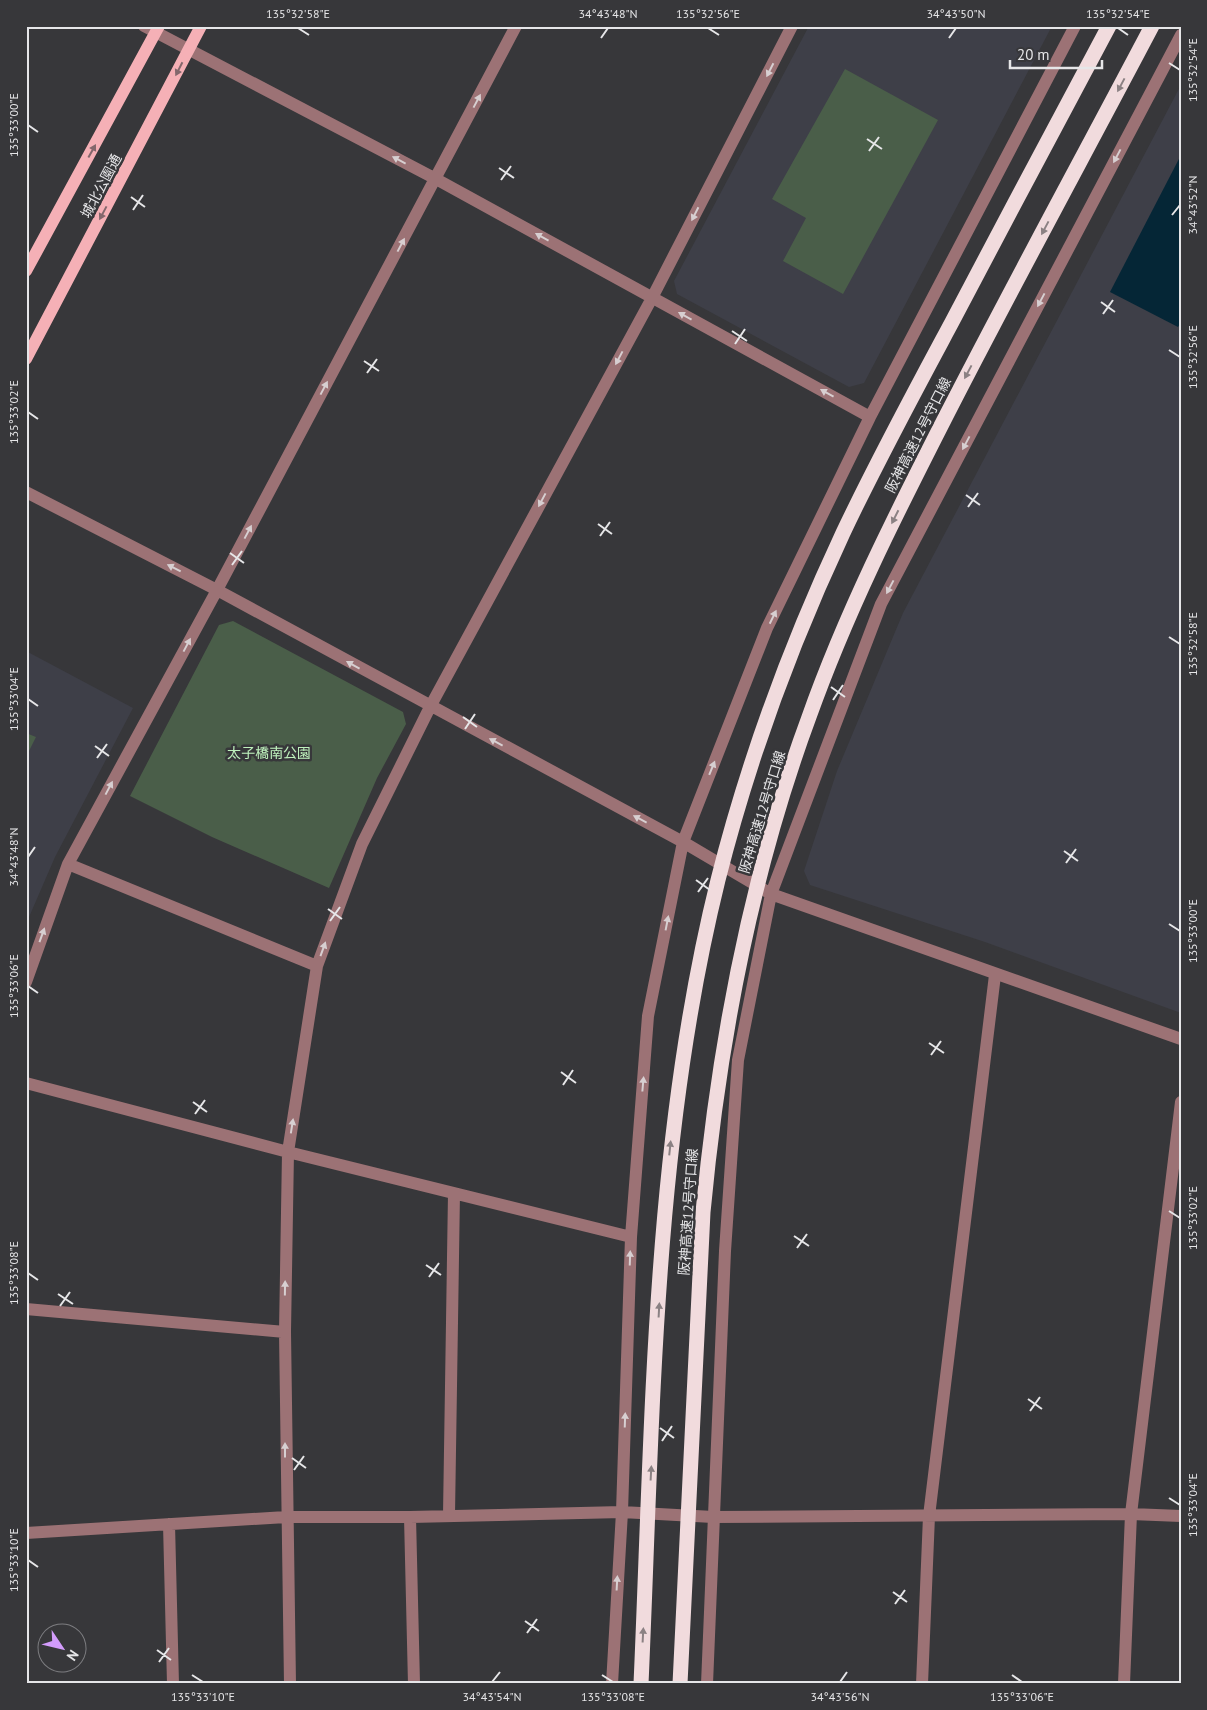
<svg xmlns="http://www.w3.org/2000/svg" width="1207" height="1710" font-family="'PT Sans','Noto Sans JP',sans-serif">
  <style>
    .built { fill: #3e3f48 }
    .green { fill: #4a5e49 }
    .water { fill: #052636 }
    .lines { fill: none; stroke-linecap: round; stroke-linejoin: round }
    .minor { stroke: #9c7275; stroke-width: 12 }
    .major { stroke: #f5b0b6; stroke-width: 12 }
    .highway-bridge { stroke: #f1dbdd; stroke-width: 15 }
    .oneway { fill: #83676c }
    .oneway2 { fill: #d7cfd1 }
    .oneway3 { fill: #8b8183 }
    .ticks { fill: none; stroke: #e6e6e8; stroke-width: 2 }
    .labels { text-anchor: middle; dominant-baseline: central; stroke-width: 5; stroke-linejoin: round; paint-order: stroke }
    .street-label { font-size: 14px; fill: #e6e6e8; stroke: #37373a }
    .park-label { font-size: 14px; fill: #bff2bd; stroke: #37373a }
    .neatline { fill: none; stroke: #e6e6e8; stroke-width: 2 }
    .ticks-label { font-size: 12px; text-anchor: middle; fill: #e6e6e8 }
  </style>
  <rect width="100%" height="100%" fill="#37373a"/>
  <path class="built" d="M809,26H1052L864,383L849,387L677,294L674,281Z
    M1181,85V1013L985,942L810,885L804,871L837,771L903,613Z
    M26,651L133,708L55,857L26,924Z"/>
  <path class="green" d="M845,69L938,120L843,294L783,261L806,218L772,199Z
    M233,621L403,712L406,724L377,778L329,888L212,837L130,796L219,625Z
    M26,733L36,737L26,757Z"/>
  <path class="water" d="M1181,155V322L1178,327L1110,292Z"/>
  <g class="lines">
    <path class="minor" d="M144,26L436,179L870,417
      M26,492L217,590L683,842L771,894L1181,1039
      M68,864L317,966
      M26,982L68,864L217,590L516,26
      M26,1083L288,1152L631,1237
      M26,1309L285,1332
      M449,1515L454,1193
      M410,1517L414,1684
      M169,1524L173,1684
      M26,1533L286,1517H410L622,1512L713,1517L1131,1514L1181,1516
      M290,1684L285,1332L288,1152L317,966L362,844L430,707L652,298L792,26
      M612,1684L622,1512L631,1237L648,1016L683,842L767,628L870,417L1075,26
      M707,1684L725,1251L738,1060L771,894L881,604L1181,35
      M922,1684L929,1516L995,975
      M1124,1684L1131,1514L1181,1102"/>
    <path class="major" d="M26,271L159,26
      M26,359L201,26"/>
    <path class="highway-bridge" d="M641,1684C653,1415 653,1142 718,880C748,761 791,644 843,533C877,461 915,391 952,322C1004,223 1056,125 1109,26
      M680,1684L703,1212C719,1043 750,876 809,717C846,613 895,516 945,418C1012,287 1083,157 1152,26"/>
  </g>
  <defs><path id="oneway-solid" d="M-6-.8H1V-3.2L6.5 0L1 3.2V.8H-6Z" transform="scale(1.25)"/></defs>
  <g class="oneway">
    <use href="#oneway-solid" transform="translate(179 69) rotate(117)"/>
    <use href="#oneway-solid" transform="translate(92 151) rotate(-61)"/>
    <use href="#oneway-solid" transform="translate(103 213) rotate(118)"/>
  </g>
  <g class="oneway2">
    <use href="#oneway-solid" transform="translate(770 70) rotate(117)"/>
    <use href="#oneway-solid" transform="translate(477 101) rotate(-62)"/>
    <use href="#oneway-solid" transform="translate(1117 156) rotate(118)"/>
    <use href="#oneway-solid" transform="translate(399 160) rotate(-152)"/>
    <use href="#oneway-solid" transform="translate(695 214) rotate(117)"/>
    <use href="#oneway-solid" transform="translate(542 237) rotate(-151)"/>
    <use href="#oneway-solid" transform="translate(401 245) rotate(-62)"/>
    <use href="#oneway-solid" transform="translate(1041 300) rotate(118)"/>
    <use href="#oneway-solid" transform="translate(685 316) rotate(-151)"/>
    <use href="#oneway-solid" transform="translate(619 358) rotate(118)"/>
    <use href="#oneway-solid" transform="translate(324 388) rotate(-62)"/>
    <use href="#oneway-solid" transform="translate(827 393) rotate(-151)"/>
    <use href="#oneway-solid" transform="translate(966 443) rotate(118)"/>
    <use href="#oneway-solid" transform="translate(542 500) rotate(118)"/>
    <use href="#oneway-solid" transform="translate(248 532) rotate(-62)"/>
    <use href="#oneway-solid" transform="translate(174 568) rotate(-153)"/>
    <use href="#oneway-solid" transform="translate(890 587) rotate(118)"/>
    <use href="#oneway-solid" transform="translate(773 617) rotate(-64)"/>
    <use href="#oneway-solid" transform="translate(187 645) rotate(-62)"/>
    <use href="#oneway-solid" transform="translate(353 665) rotate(-151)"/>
    <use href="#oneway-solid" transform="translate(496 742) rotate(-152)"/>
    <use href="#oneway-solid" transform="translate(712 768) rotate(-68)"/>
    <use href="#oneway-solid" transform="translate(109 788) rotate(-62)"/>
    <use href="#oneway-solid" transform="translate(640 819) rotate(-152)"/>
    <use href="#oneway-solid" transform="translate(667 923) rotate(-79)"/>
    <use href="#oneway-solid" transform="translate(42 935) rotate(-70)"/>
    <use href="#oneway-solid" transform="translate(323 949) rotate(-70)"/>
    <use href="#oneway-solid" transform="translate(643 1084) rotate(-85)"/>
    <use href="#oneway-solid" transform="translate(292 1126) rotate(-81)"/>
    <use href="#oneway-solid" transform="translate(630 1258) rotate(-88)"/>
    <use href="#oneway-solid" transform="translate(285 1288) rotate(-89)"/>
    <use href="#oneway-solid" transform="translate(625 1420) rotate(-88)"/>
    <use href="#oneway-solid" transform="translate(285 1450) rotate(-90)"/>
    <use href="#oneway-solid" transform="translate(617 1583) rotate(-87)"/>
  </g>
  <g class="oneway3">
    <use href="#oneway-solid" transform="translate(1121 85) rotate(118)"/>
    <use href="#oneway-solid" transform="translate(1045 228) rotate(118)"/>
    <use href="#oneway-solid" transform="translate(968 372) rotate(118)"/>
    <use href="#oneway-solid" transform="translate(895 517) rotate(117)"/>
    <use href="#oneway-solid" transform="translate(670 1148) rotate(-84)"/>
    <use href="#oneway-solid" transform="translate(659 1310) rotate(-87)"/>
    <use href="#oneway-solid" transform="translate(651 1473) rotate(-87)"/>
    <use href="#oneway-solid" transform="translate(643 1635) rotate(-87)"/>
  </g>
  <path class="ticks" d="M298,28L309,35M708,28L719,35M1118,28L1128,35M601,38L608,28M949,38L956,28M1169,63L1180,70M28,125L38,132M867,139L882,149M869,151L879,137M499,168L514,178M501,180L511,166M131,197L145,207M133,210L143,195M1172,215L1180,205M1101,302L1115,312M1103,314L1113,300M732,331L747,341M735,344L745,329M1169,350L1180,357M364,361L379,371M367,373L377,359M28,412L38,419M966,495L980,505M968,507L978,493M598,524L612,534M600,536L610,522M230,553L244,563M232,565L242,551M1169,637L1180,644M831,687L845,697M28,699L38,706M833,700L843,685M463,717L477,727M465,729L475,714M95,746L109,756M97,758L107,744M1064,851L1078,861M28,857L35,847M1066,863L1076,849M696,880L710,890M698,892L708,878M328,909L342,919M330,921L340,907M1169,924L1180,931M28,986L38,993M929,1043L944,1053M931,1055L941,1041M561,1072L576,1083M563,1085L573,1070M193,1102L207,1112M195,1114L205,1100M1169,1211L1180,1218M794,1236L809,1246M797,1248L807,1234M426,1265L441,1275M28,1273L38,1280M429,1277L439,1263M58,1294L73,1304M60,1306L70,1292M1028,1399L1042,1409M1030,1411L1040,1397M660,1428L674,1438M662,1441L672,1426M292,1458L306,1468M294,1470L304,1456M1169,1498L1180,1505M28,1560L38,1567M893,1592L907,1602M895,1604L905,1590M525,1621L539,1631M527,1633L537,1619M157,1650L171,1660M159,1662L169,1648M192,1675L203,1682M602,1675L613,1682M1012,1675L1022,1682M492,1682L500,1672M840,1682L847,1672"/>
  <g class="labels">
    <g class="street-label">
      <text transform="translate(101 186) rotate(-62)">城北公園通</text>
      <text transform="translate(918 435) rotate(-63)">阪神高速12号守口線</text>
      <text transform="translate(762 812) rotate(-73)">阪神高速12号守口線</text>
      <text transform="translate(688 1212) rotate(-86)">阪神高速12号守口線</text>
    </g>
    <g class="park-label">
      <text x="269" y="753">太子橋南公園</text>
    </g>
  </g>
  <rect width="1207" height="1710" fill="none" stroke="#37373a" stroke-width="55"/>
  <g transform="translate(62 1648) rotate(125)"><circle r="24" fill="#37373a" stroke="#7d7d80"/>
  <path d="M0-4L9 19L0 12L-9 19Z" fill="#d39cfc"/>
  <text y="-8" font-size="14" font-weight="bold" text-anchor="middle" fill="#e6e6e8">N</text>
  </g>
  <path d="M1010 60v8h92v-8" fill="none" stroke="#e6e6e8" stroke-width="2.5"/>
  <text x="1017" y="60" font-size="15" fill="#e6e6e8" stroke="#37373a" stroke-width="4" paint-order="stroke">20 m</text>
  <rect x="28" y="28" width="1152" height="1654" class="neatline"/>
  <g class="ticks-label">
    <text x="298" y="18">135°32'58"E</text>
    <text x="608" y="18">34°43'48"N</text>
    <text x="708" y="18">135°32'56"E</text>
    <text x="956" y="18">34°43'50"N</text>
    <text x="1118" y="18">135°32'54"E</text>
    <text transform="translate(1193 70) rotate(-90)" y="4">135°32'54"E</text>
    <text transform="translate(14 125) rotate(-90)" y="4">135°33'00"E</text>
    <text transform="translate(1193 205) rotate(-90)" y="4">34°43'52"N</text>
    <text transform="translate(1193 357) rotate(-90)" y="4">135°32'56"E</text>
    <text transform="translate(14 412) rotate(-90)" y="4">135°33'02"E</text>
    <text transform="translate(1193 644) rotate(-90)" y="4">135°32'58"E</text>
    <text transform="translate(14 699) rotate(-90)" y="4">135°33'04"E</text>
    <text transform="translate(14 857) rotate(-90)" y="4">34°43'48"N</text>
    <text transform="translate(1193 931) rotate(-90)" y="4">135°33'00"E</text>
    <text transform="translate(14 986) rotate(-90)" y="4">135°33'06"E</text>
    <text transform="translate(1193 1218) rotate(-90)" y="4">135°33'02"E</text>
    <text transform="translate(14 1273) rotate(-90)" y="4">135°33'08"E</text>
    <text transform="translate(1193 1505) rotate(-90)" y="4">135°33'04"E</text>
    <text transform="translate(14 1560) rotate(-90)" y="4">135°33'10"E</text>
    <text x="203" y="1701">135°33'10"E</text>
    <text x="492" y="1701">34°43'54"N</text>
    <text x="613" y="1701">135°33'08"E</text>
    <text x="840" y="1701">34°43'56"N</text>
    <text x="1022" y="1701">135°33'06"E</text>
  </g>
</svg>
